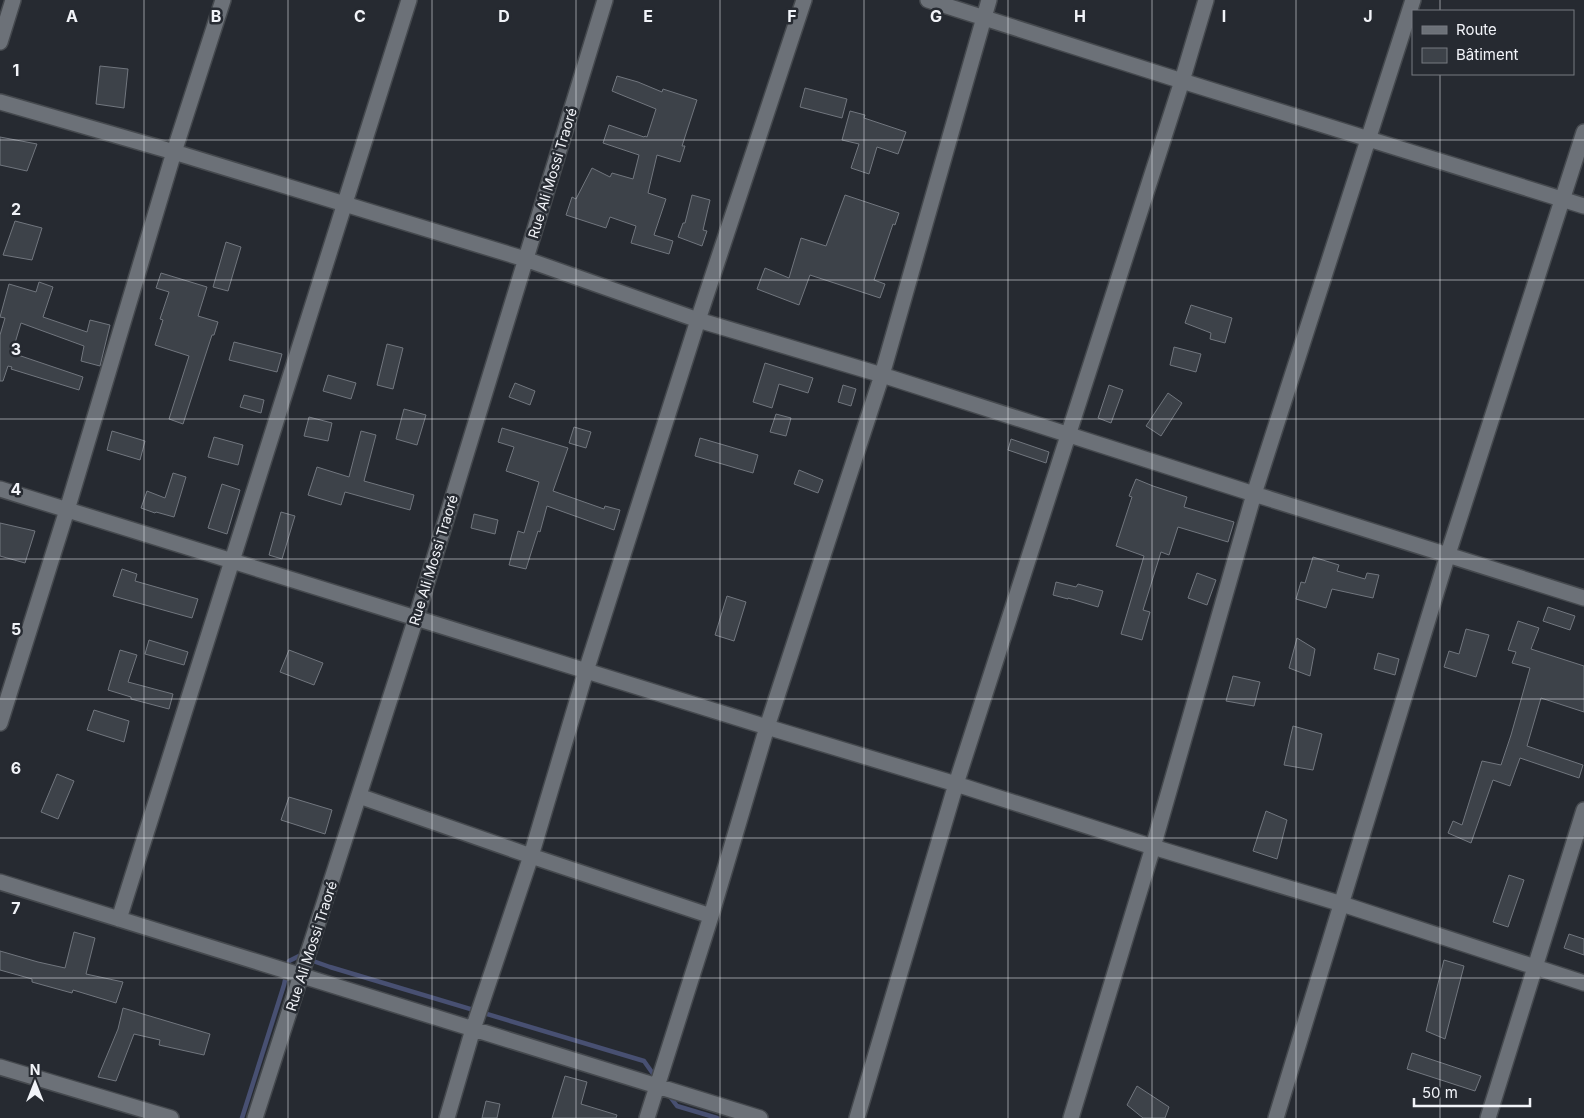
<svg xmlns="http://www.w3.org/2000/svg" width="1584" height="1118" font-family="Inter,sans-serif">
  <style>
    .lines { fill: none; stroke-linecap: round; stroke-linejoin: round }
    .stream { stroke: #485072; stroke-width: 4.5 }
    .building { fill: #3d4249; stroke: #71767e }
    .minor-casing { stroke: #45494e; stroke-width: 18 }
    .minor { stroke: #6c7178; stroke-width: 15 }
    .grid { fill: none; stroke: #f1f3f8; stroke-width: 1; stroke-opacity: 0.55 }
    .labels { text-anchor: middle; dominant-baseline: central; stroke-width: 5; stroke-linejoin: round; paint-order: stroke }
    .street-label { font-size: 14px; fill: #f1f3f8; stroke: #262a31 }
    .grid-label { font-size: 16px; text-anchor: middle; font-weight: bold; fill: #f1f3f8; stroke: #262a31; stroke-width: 5; stroke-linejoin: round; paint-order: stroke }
  </style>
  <rect width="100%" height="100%" fill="#262a31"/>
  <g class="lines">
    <path class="stream" d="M668,1094L677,1106L717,1118
      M242,1118L284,985L289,961L299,956L330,967L644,1061L656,1078"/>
  </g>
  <path class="building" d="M100,66L128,69L124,108L96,104Z
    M617,76L638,82L662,92L663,89L697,100L682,146H685L680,162L657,155L648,193L666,199L654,235L673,241L669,254L631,243L636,226L610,217L606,228L566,215L572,197L576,199L592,168L610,177L612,173L633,179L639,155L603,143L609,125L644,137L645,136L647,137L656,109L612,91Z
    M805,88L847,99L842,118L800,107Z
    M850,111L865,115L864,118L906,132L898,154L877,147L869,174L851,168L859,144L842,140Z
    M0,137L37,144L27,171L0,165Z
    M692,195L710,200L703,230L707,231L702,246L678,237L683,223H685Z
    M845,195L899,213L895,225L893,224L874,280L885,284L880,298L810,275L799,305L757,289L765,268L789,278L801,238L826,246Z
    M15,221L42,228L32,260L3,255Z
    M226,242L241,247L228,291L213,287Z
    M161,273L207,287L198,316L218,322L214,335H212L183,424L169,419L189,356L155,345L163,320L160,319L169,292L156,288Z
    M39,282L53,287L43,317L87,332L90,320L110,325L100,366L81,361L84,346L21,323L12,353L83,377L79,390L11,369L12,367L8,366L3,381H0V335L5,318L0,317L9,284L36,292Z
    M1191,305L1232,318L1225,343L1210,339L1211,333L1185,323Z
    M234,342L282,354L277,372L229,360Z
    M387,344L403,348L393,389L377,385Z
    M1174,347L1201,354L1196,372L1170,365Z
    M765,363L813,378L808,393L779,384L772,408L753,402Z
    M328,375L356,383L351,399L323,391Z
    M515,383L535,391L530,405L509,397Z
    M843,385L856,389L851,406L838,402Z
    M1109,385L1123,390L1111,423L1098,418Z
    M1168,393L1182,403L1161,436L1146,426Z
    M244,395L264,400L261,413L240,407Z
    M404,409L426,415L417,445L396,439Z
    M776,414L791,418L786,436L770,432Z
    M309,417L332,423L328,441L304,436Z
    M574,427L591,432L586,448L569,443Z
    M502,428L568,448L553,491L604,509L605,506L620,510L614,530L547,506L540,532L538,531L526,569L509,565L518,531L524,533L539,482L506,471L514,447L498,442Z
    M112,431L145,441L140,460L107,450Z
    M361,431L376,435L364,481L414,495L410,510L345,492L341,505L308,495L317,467L349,477Z
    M214,437L243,445L238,465L208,457Z
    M700,438L758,455L753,473L695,456Z
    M1011,439L1049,452L1046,463L1008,450Z
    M799,470L823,480L818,493L794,484Z
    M173,473L186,477L174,517L156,512L155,513L141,508L147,491L165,498Z
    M1136,479L1153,486L1187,497L1184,507L1234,522L1228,542L1178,527L1169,555L1161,552L1143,610L1150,612L1142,640L1121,634L1144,556L1116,546L1132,497L1129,496Z
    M222,484L240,490L227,534L208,528Z
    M281,512L295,516L282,559L269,555Z
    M474,514L498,520L495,534L471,528Z
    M0,523L35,531L25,563L0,556Z
    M1313,557L1339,565L1337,571L1365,579L1367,573L1379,575L1373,598L1332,589L1326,608L1296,599L1301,582L1305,583Z
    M122,569L137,574L135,581L198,599L192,618L113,596Z
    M1197,573L1216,580L1207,605L1188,598Z
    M1056,582L1076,587L1078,584L1103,591L1098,607L1068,598V599L1053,595Z
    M727,596L746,602L734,641L715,635Z
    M1548,607L1575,616L1570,630L1543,621Z
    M1518,621L1539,628L1531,649L1584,666V712L1541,698L1527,746L1583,765L1579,778L1520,758L1510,786L1493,780L1471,843L1448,833L1453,821L1462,825L1482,761L1501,765L1511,735L1530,668L1512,663L1516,652L1508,650Z
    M1466,629L1489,635L1476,677L1444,667L1449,651L1459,654Z
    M1297,638L1315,649L1310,676L1289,668Z
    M149,640L188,652L184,665L145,654Z
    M120,650L137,655L128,682L173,694L169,709L131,699V697L108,690Z
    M289,650L323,663L314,685L280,672Z
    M1378,653L1399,659L1395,675L1374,669Z
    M1233,676L1260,682L1254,706L1226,701Z
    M94,710L129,721L124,742L87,730Z
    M1293,726L1322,734L1313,770L1284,765Z
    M57,774L74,781L58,819L41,812Z
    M289,797L332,810L325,834L281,820Z
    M1266,811L1287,820L1277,859L1253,851Z
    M1509,875L1524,880L1508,927L1493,922Z
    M74,932L95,938L86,974L123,982L116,1003L73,990L72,993L32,982V979L0,970V951L38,962L65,968Z
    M1569,934L1584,939V955L1564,948Z
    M1444,960L1464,966L1445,1039L1426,1031Z
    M123,1008L210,1034L204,1055L159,1045L160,1040L134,1034L116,1081L98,1077L118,1029Z
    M1412,1053L1481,1076L1475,1091L1407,1069Z
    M565,1076L587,1082L581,1104L617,1115L616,1118H552Z
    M1137,1086L1169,1107L1165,1118H1143L1127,1105Z
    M486,1101L500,1104L497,1118H482Z"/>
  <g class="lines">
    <g class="minor-casing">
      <path id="minor" d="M928,0L1182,81L1584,206
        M0,42L13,0
        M0,102L174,152L525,259L698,320L882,375L1254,494L1584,598
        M0,489L767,727L956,784L1153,847L1342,904L1584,983
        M0,723L67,510L174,152L223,0
        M359,796L531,856L711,916
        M0,882L760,1118
        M119,919L409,0
        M0,1067L171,1118
        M255,1118L416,618L605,0
        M447,1118L473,1029L531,856L586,671L698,320L804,0
        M647,1118L711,916L767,727L882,375L989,0
        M857,1118L956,784L1182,81L1206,0
        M1071,1118L1153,847L1254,494L1413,0
        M1276,1118L1448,554L1584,132
        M1488,1118L1584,810"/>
    </g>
    <use href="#minor" class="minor"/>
  </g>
  <path class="grid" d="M144,0V1118M288,0V1118M432,0V1118M576,0V1118M720,0V1118M864,0V1118M1008,0V1118M1152,0V1118M1296,0V1118M1440,0V11M1440,74V1118M0,140H1584M0,280H1584M0,419H1584M0,559H1584M0,699H1584M0,838H1584M0,978H1584"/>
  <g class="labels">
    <g class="street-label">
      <text transform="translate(552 173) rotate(-73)">Rue Ali Mossi Traoré</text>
      <text transform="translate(433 560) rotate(-73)">Rue Ali Mossi Traoré</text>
      <text transform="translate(311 946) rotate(-72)">Rue Ali Mossi Traoré</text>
    </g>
  </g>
  <g class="grid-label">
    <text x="72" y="22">A</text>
    <text x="216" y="22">B</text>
    <text x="360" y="22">C</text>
    <text x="504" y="22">D</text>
    <text x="648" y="22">E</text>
    <text x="792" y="22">F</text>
    <text x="936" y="22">G</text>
    <text x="1080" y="22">H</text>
    <text x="1224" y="22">I</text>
    <text x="1368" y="22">J</text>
    <text x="16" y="76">1</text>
    <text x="16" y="215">2</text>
    <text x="16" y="355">3</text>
    <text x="16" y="495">4</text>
    <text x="16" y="635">5</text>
    <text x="16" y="774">6</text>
    <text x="16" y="914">7</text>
  </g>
  <rect x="1412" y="10" width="162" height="65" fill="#262a31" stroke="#777a81"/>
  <rect x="1422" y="26" width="25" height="8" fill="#6c7178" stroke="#777a81"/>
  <text x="1456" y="35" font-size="15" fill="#f1f3f8">Route</text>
  <rect x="1422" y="48" width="25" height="15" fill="#3d4249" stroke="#777a81"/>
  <text x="1456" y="60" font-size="15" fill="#f1f3f8">Bâtiment</text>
  <g transform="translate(35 1083)" stroke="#262a31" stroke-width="4" paint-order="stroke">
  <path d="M0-4L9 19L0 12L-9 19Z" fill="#f1f3f8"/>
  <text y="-8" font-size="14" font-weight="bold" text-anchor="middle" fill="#f1f3f8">N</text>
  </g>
  <path d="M1414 1098v8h116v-8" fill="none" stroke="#f1f3f8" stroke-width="2.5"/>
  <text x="1422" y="1098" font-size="15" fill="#f1f3f8" stroke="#262a31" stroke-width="4" paint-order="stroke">50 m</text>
</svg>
